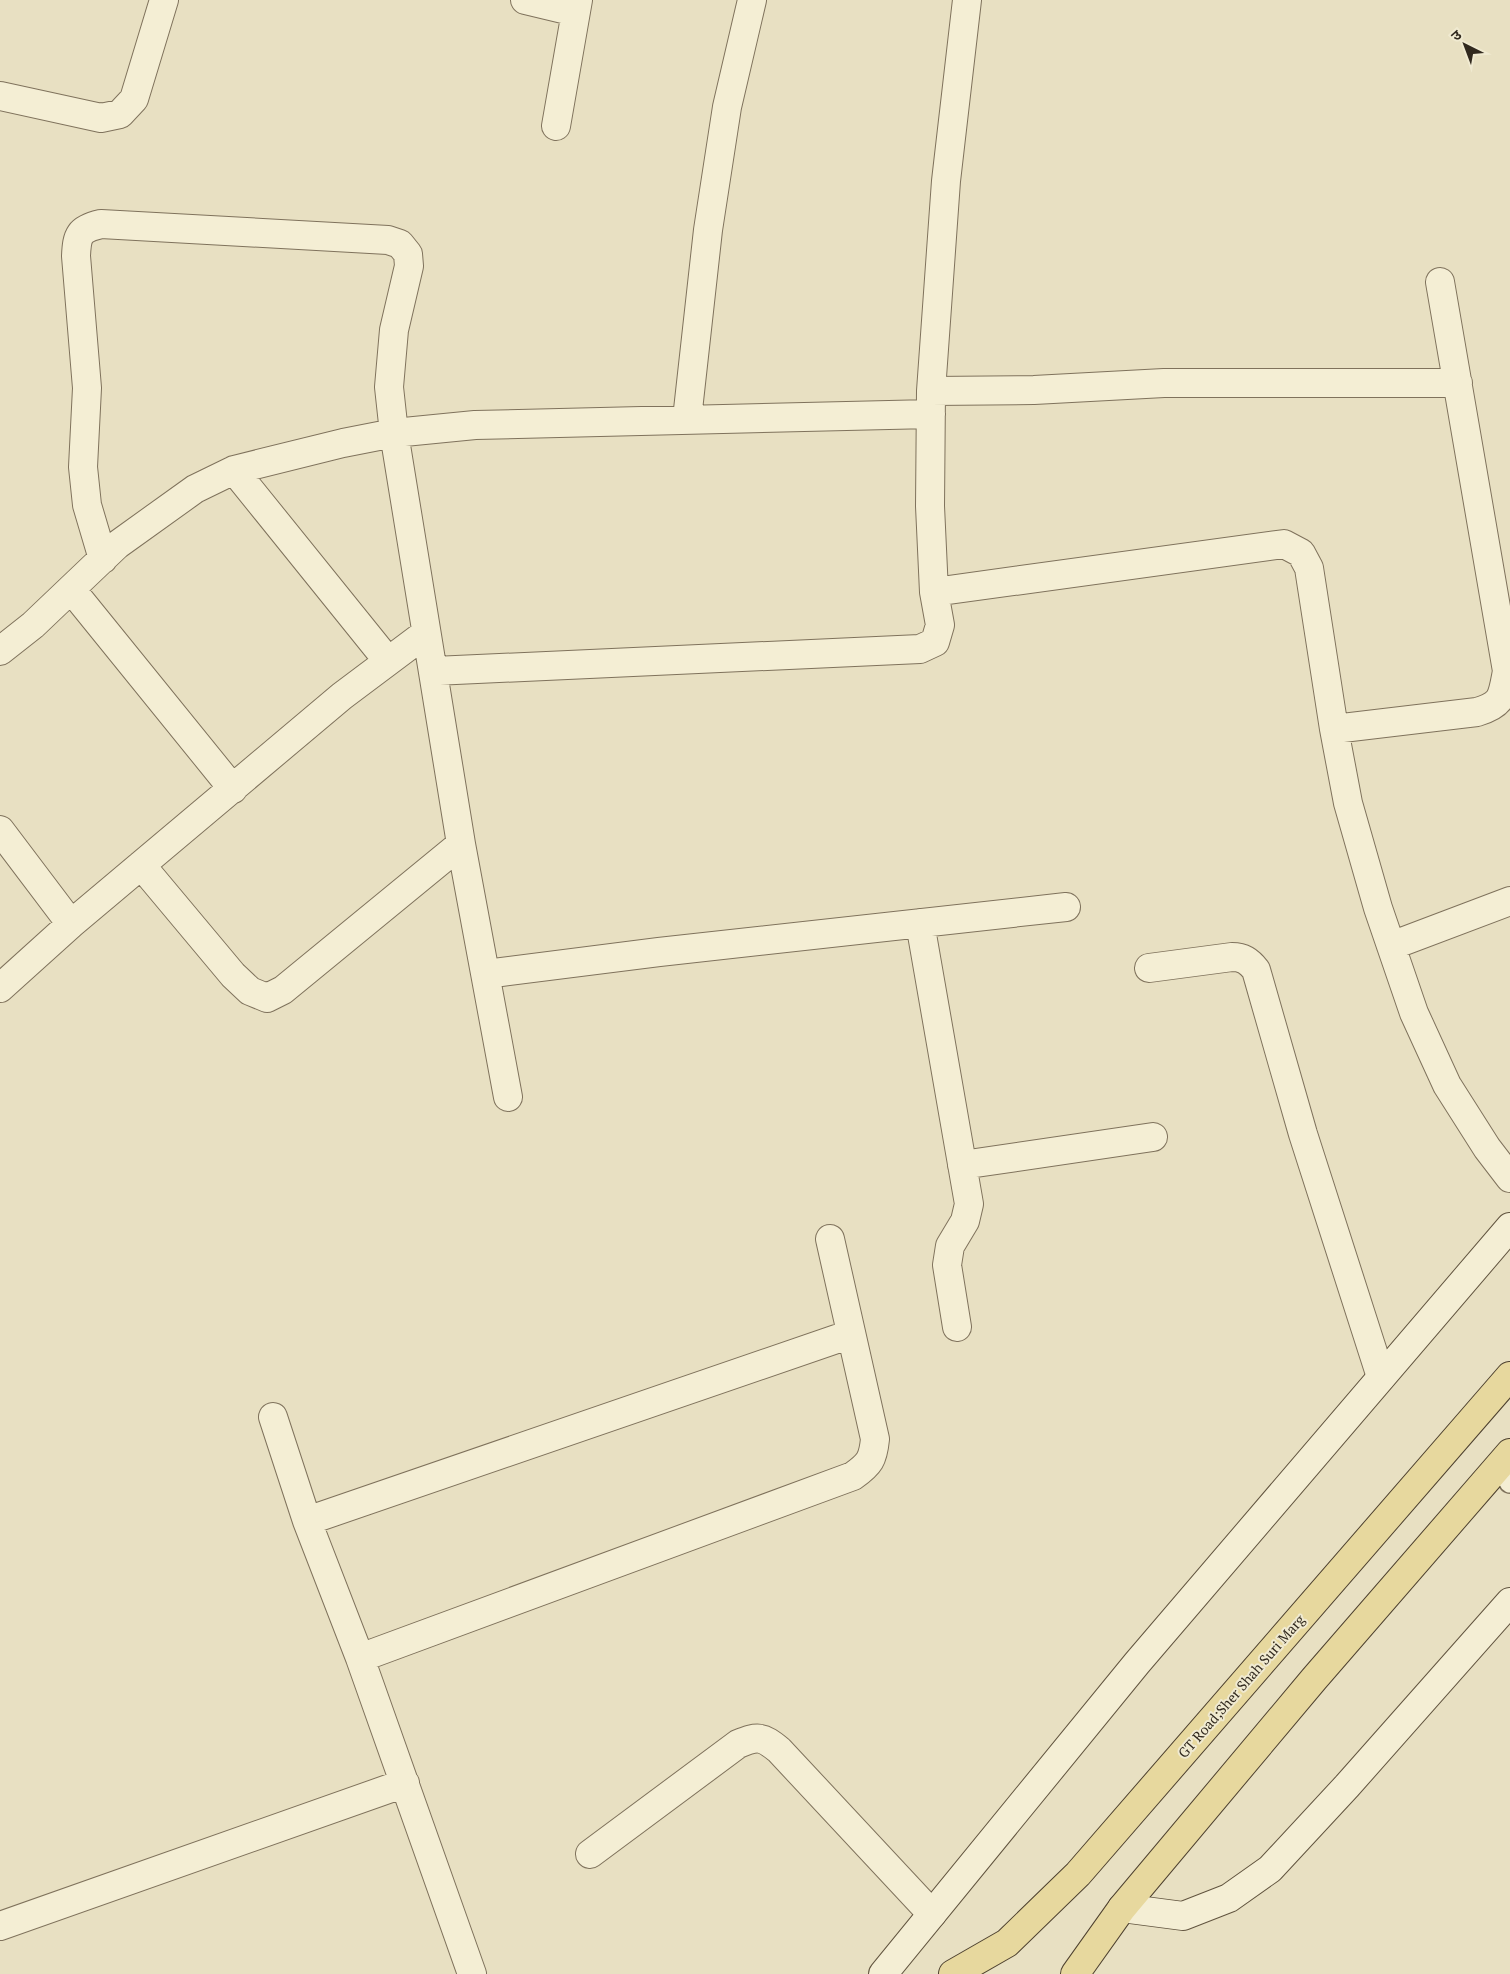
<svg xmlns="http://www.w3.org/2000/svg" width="1510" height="1974" font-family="'PT Serif','Noto Sans Devanagari',serif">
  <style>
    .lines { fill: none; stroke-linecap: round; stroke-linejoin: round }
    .service-casing { stroke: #7f725c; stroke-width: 24 }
    .minor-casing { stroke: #7f725c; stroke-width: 30 }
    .secondary-casing { stroke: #61543f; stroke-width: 30 }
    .primary-casing { stroke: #4e412f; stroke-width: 30 }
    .service { stroke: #f4eed4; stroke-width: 21 }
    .minor { stroke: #f4eed4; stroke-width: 28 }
    .secondary { stroke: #f4eed4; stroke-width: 28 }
    .primary { stroke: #e7d89e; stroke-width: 28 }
    .labels { text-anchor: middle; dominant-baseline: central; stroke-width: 4; stroke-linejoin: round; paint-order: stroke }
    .street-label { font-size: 14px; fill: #31291e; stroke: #f0ead1 }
  </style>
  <rect width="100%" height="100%" fill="#e8e0c2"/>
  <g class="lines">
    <g class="service-casing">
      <path id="service" d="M1502,1462L1510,1482"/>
    </g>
    <g class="minor-casing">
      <path id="minor" d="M525,0L575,12
        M0,96L101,118L120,114L134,99L164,0
        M556,126L578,0
        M931,391L1034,390L1164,383H1458
        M687,419L708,230L727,107L752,0
        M234,470L388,661
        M103,559L87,505L83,467L87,388L76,256C77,235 79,229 101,224L388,240L400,244L408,254L409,266L394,330L389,387L394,433L461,844L508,1097
        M71,589L233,789
        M934,592L1284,544L1301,553L1309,568L1334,729L1348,803L1378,908L1414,1013L1447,1085L1487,1148L1510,1178
        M0,651L33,625L117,545L195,489L234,470L343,443L394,433L475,425L931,414
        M434,671L920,649L935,642L940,625L934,592L930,506L931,391L946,181L967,0
        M1334,729L1477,712C1503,704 1502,697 1507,671L1440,282
        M0,830L71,924L342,696L426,633
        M141,865L233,975L250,991L267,998L283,990L461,844
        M920,923L969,1204L965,1221L950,1246L947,1265L957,1327
        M1391,946L1510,901
        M1149,968L1232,957C1243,957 1249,961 1256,970L1303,1134L1381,1377
        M486,974L659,952L1066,907
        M0,988L71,924
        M962,1165L1153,1137
        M273,1417L307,1521L360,1658L472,1974
        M307,1521L851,1334
        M360,1658L853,1476C870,1464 873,1459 875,1439L830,1239
        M590,1854L738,1744C758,1736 762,1736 779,1750L932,1914
        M0,1926L405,1783"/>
    </g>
    <g class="secondary-casing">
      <path id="secondary" d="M1122,1908L1183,1916L1229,1898L1270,1869L1347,1786L1510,1602
        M883,1974L1137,1663L1510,1227"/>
    </g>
    <g class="primary-casing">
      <path id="primary" d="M953,1974L1007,1943L1078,1874L1510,1376
        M1075,1974L1122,1908L1314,1679L1510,1453"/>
    </g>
    <use href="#service" class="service"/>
    <use href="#minor" class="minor"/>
    <use href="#secondary" class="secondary"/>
    <use href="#primary" class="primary"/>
  </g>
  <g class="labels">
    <g class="street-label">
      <text transform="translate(1241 1686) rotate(-49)">GT Road;Sher Shah Suri Marg</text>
    </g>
  </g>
  <g transform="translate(1465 45) rotate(318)" stroke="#f0ead1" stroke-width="4" paint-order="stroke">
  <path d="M0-4L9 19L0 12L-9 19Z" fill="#31291e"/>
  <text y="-8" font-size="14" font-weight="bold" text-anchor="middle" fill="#31291e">उ</text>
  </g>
</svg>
